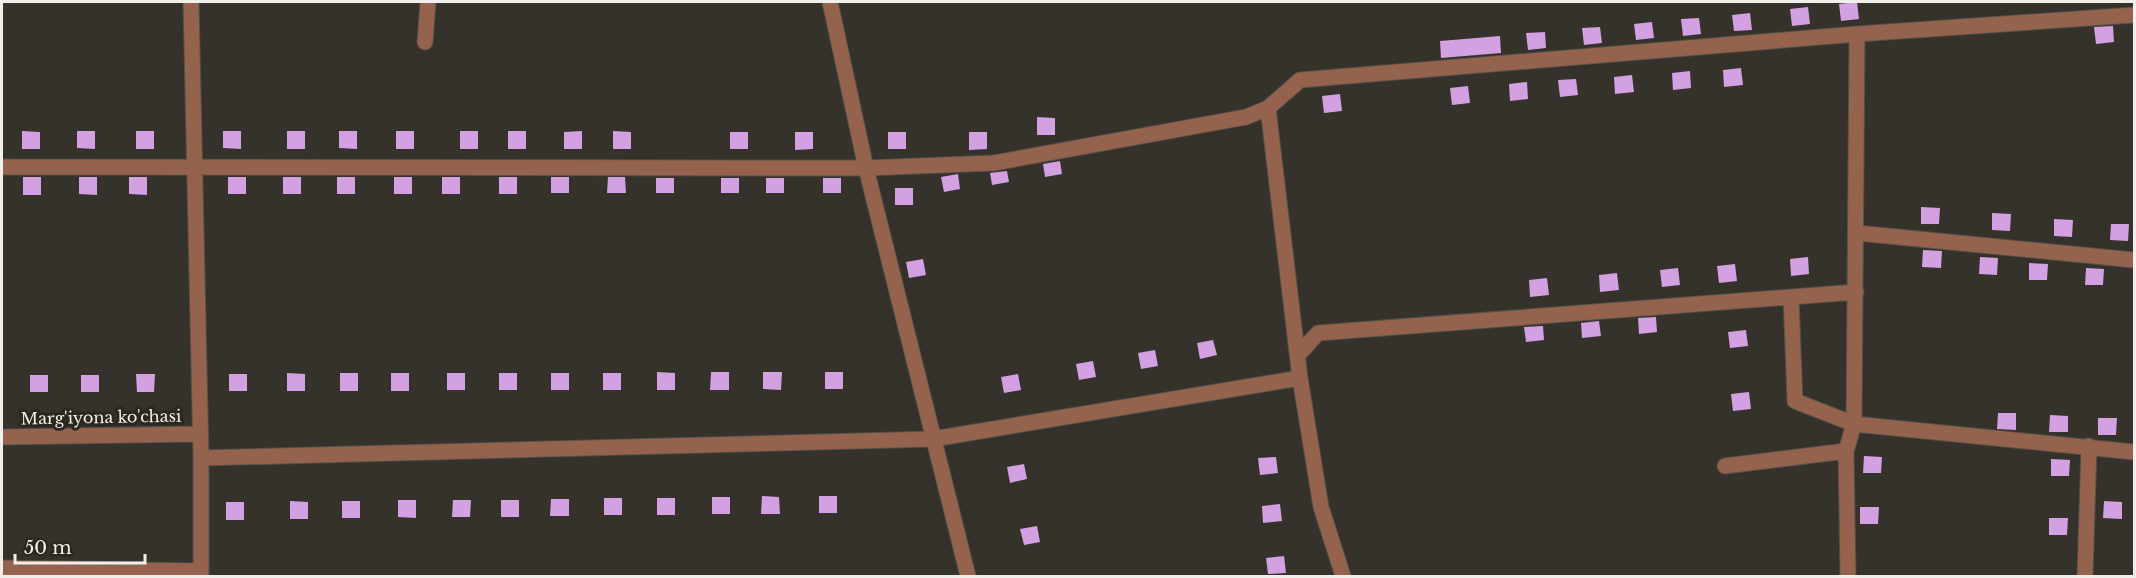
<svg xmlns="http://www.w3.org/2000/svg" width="2136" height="578" font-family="'Libre Baskerville',serif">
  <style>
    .building { fill: #d3a0e1 }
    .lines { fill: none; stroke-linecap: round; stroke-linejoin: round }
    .minor-casing { stroke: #525049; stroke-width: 17 }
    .minor { stroke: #95624d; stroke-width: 15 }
    .labels { text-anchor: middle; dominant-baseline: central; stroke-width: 6; stroke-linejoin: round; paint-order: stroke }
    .street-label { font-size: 16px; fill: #f1efea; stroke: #2a2820 }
  </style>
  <rect width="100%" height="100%" fill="#34322a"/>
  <path class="building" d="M1857,2L1859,19L1841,21L1839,4Z
    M1808,7L1810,24L1792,26L1790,9Z
    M1750,13L1752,30L1734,31L1732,15Z
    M1699,18L1701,34L1683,36L1681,19Z
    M1652,22L1654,38L1636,40L1634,24Z
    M2113,26L2114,42L2096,44L2094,27Z
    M1600,27L1602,43L1584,45L1582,28Z
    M1545,32L1546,48L1528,50L1526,33Z
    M1500,36L1501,53L1441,58L1440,41Z
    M1741,68L1743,85L1724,87L1723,70Z
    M1690,71L1691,88L1673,90L1672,73Z
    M1632,75L1634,92L1615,94L1614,77Z
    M1576,79L1578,95L1560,97L1558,80Z
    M1527,82L1528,99L1510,101L1509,84Z
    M1468,86L1470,103L1452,105L1450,88Z
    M1340,94L1342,111L1324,113L1322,96Z
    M1037,117L1055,118V135H1037Z
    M22,131L40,132V149H22Z
    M77,131H95V149L77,148Z
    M136,131H154V149H136Z
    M223,131H241V149L223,148Z
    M287,131H305V149H287Z
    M339,131H357V149L339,148Z
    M396,131H414V149H396Z
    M460,131H478V149H460Z
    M508,131H526V149H508Z
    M582,131V149H564V132Z
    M613,131L631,132V149H613Z
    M730,132H748V149H730Z
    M795,132H813V149L795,150Z
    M888,132H906V149H888Z
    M969,132H987V149L969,150Z
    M1060,161L1062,174L1045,177L1043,164Z
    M1007,171L1009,182L992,185L990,173Z
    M958,174L960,189L944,192L941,177Z
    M23,177H41V195H23Z
    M79,177H97V195L79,194Z
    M129,177H147V195L129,194Z
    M228,177H246V194H228Z
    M283,177H301V194H283Z
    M337,177H355V194H337Z
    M394,177H412V194H394Z
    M442,177H460V194H442Z
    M499,177H517V194H499Z
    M551,177H569V193H551Z
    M608,177H625L626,193H607Z
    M656,178H674V193H656Z
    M721,178H739V193H721Z
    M766,178H784V193H766Z
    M823,178H841V193H823Z
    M895,188H913V205H895Z
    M1921,207L1940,208L1939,224H1921Z
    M1992,213L2011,214L2010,231L1992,230Z
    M2054,219L2073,220L2072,237L2054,236Z
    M2111,224H2129L2128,241L2110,240Z
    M1923,250L1942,251L1941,268L1922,267Z
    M1808,257L1809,274L1791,276L1790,259Z
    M1980,257L1998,258L1997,275L1979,274Z
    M923,259L926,275L909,278L906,262Z
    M2029,263L2048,264L2047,280H2029Z
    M1735,264L1737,281L1719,283L1717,266Z
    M1678,268L1680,285L1662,287L1660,270Z
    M2086,268L2104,269L2103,285H2085Z
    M1617,273L1619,290L1600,292L1599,275Z
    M1547,278L1549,295L1530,297L1529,280Z
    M1656,317L1657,332L1639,334L1638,318Z
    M1599,321L1601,336L1582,338L1581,323Z
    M1543,326L1544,340L1526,342L1524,327Z
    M1746,330L1748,346L1730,348L1728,332Z
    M1213,340L1217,355L1200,359L1197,343Z
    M1155,350L1158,366L1141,369L1138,353Z
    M1093,361L1096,377L1079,380L1076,364Z
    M657,372L675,373V390H657Z
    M711,372H729V390H710Z
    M763,372H782L781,390L763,389Z
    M825,372H843V389H825Z
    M287,373L305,374V391H287Z
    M340,373H358V391H340Z
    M391,373H409V391H391Z
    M447,373H465V390H447Z
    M499,373H517V390H499Z
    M551,373H569V390H551Z
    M603,373H621V390H603Z
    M136,374H155L154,392H137Z
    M229,374H247V391H229Z
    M1018,374L1021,390L1004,393L1001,377Z
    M30,375H48V392H30Z
    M81,375H99V392H81Z
    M1749,392L1751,409L1733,411L1731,394Z
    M1998,413H2016V430L1997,429Z
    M2050,415L2068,416V432H2049Z
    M2098,418H2117L2116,435H2098Z
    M1864,456L1882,457L1881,473H1863Z
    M1276,457L1278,473L1260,475L1258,458Z
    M2051,459L2070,460L2069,476H2051Z
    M1024,464L1027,479L1010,483L1007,467Z
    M762,496L779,497L780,514H761Z
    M819,496H837V513H819Z
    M712,497H730V514H712Z
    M604,498H622V515H604Z
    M657,498H675V515H657Z
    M551,499H569V516H550Z
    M398,500H416V518L398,517Z
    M453,500H471L470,517H452Z
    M501,500H519V517H501Z
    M290,501L308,502V519H290Z
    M342,501H360V518H342Z
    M2104,501L2122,502V519L2103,518Z
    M226,502H244V520H226Z
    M1280,504L1282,521L1263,523L1262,506Z
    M1860,507H1879L1878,524H1860Z
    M2049,518H2068L2067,535H2049Z
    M1037,526L1040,542L1024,545L1020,529Z
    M1284,556L1286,573L1268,574L1266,558Z"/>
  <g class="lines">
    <g class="minor-casing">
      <path id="minor" d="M191,2L201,458V576
        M830,2L866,168L968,576
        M425,42L428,2
        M1268,108L1300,378L1321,507L1343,576
        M2,167L866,168L994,163L1246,117L1268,108L1300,80L1857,34L2134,15
        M1857,233L2134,260
        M1791,297L1795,401L1854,424L2134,452
        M1298,355L1318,333L1856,292
        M2,437L200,434
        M201,458L933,439L1300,378
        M1725,466L1846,451
        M2,568L201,571
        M1848,576L1846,451L1854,424L1857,34
        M2085,576L2089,446"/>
    </g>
    <use href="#minor" class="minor"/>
  </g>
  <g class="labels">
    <g class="street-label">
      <text transform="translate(101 417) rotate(-1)">Marg'iyona ko'chasi</text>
    </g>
  </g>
  <rect width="2136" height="578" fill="none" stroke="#f1efea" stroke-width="6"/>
  <path d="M15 554v9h130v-9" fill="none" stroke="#f1efea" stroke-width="3"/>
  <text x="24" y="554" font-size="18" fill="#f1efea" stroke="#2a2820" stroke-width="4.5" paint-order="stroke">50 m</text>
</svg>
